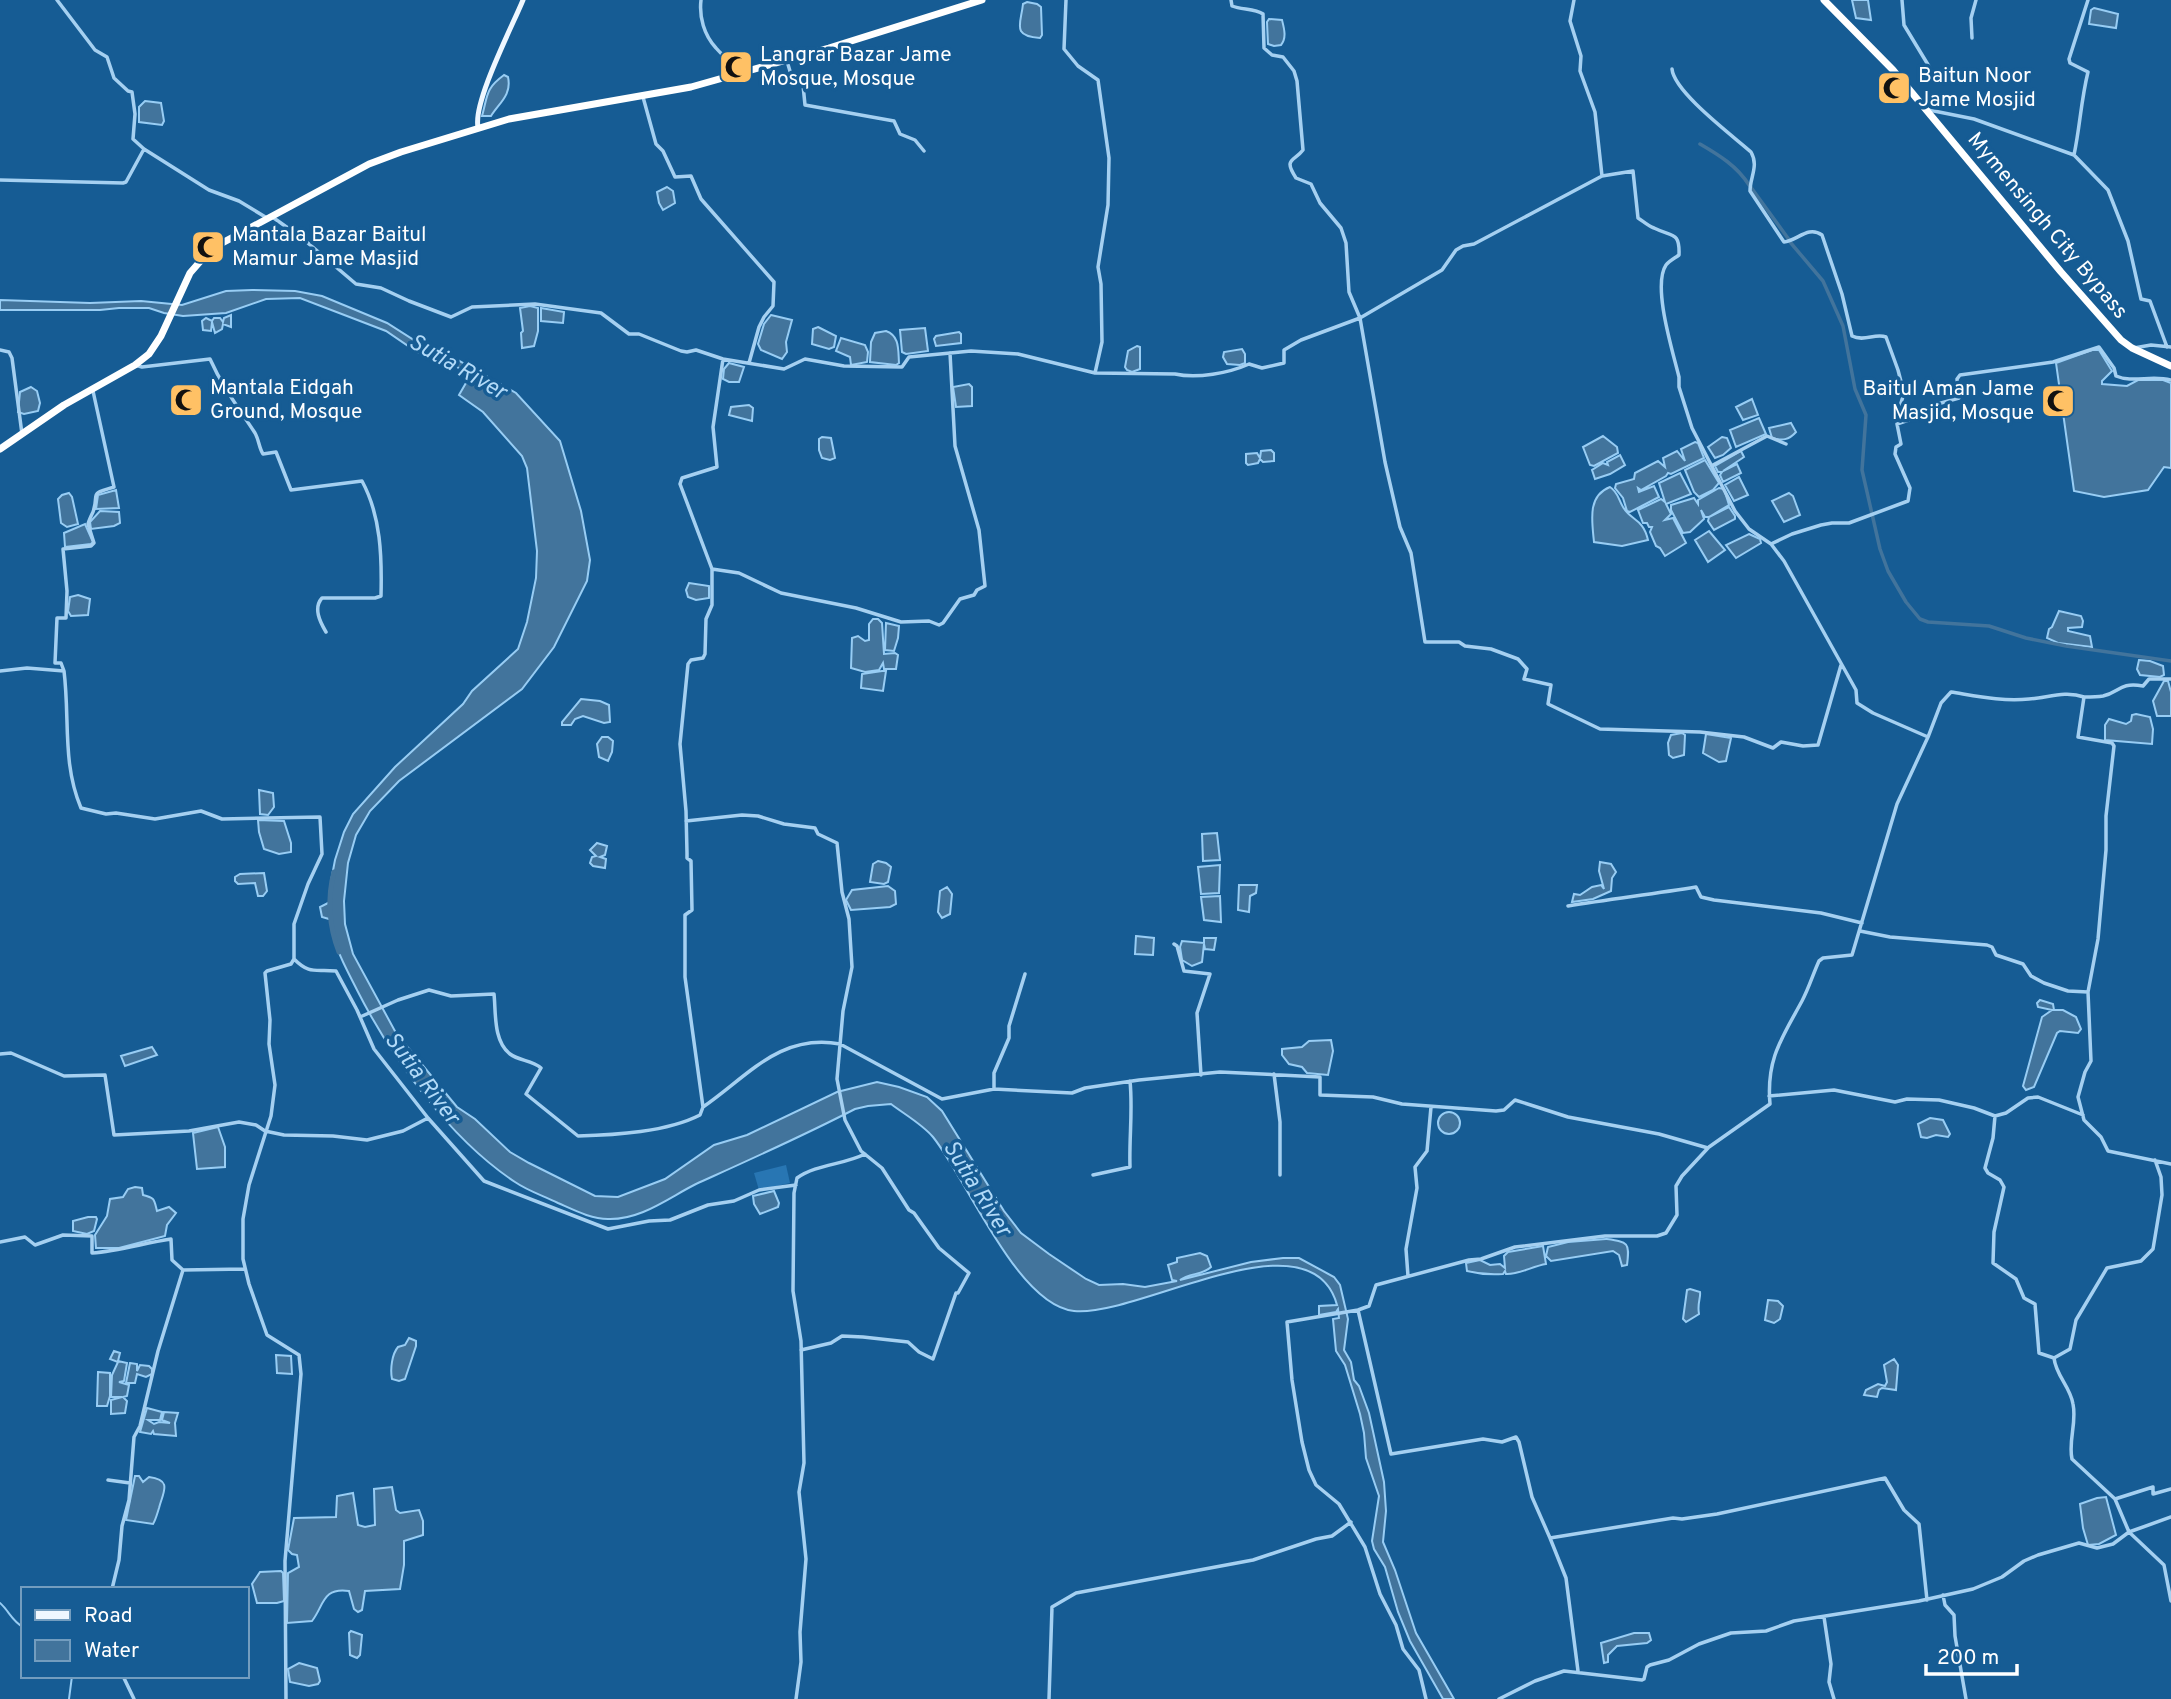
<svg xmlns="http://www.w3.org/2000/svg" width="2171" height="1699" font-family="Overpass,sans-serif">
  <style>
    .green { fill: #2876b3 }
    .water { fill: #42749c; stroke: #98cdf4; stroke-width: 2 }
    .lines { fill: none; stroke-linecap: round; stroke-linejoin: round }
    .stream { stroke: #98cdf4; stroke-width: 2 }
    .canal { stroke: #42749c; stroke-width: 3.5 }
    .river { stroke: #42749c; stroke-width: 5 }
    .minor { stroke: #a5d0f1; stroke-width: 3.5 }
    .major { stroke: #eff7ff; stroke-width: 5 }
    .highway { stroke: #fff; stroke-width: 7 }
    .labels { text-anchor: middle; dominant-baseline: central; stroke-width: 7; stroke-linejoin: round; paint-order: stroke }
    .poi-label { font-size: 21px; fill: #fff; stroke: #165c94; text-anchor: start }
    .street-label { font-size: 21px; fill: #fff; stroke: #165c94 }
    .water-label { font-size: 23px; font-style: italic; fill: #b2daf8; stroke: #165c94 }
  </style>
  <rect width="100%" height="100%" fill="#165c94"/>
  <path class="green" d="M786,1165L790,1183L759,1190L754,1173Z"/>
  <path class="water" d="M1852,0H1868L1871,20L1856,18Z
    M1027,2L1037,4L1041,7L1042,35L1040,38C1011,36 1021,24 1023,4Z
    M2094,8L2118,14L2116,28L2089,24L2091,10Z
    M1269,19L1282,20C1284,28 1287,38 1281,45L1274,46L1268,44L1267,22Z
    M504,75L508,77C512,95 499,103 491,116H482C488,95 485,89 504,75Z
    M145,101L161,103L164,121L162,125L139,122V107Z
    M667,187L673,191L675,203L663,210L659,203L657,192Z
    M252,290L295,291L322,296L387,323L414,340L454,358L516,393L560,441L581,511L590,560L587,581L554,647L522,689L399,781L370,811L356,835L348,863L344,901L345,924L353,954L396,1033L457,1107L475,1119L510,1152L529,1163L595,1196L618,1197L665,1179L714,1145L747,1135L837,1092L877,1082L899,1087L927,1097L942,1111L1004,1211L1021,1233L1049,1254L1086,1279L1099,1285L1123,1284L1145,1287L1177,1281L1172,1280L1168,1265L1177,1262V1258L1200,1253L1207,1256L1211,1267C1203,1275 1189,1273 1180,1280L1251,1262L1283,1258H1299L1334,1277L1340,1285L1348,1319L1344,1350L1351,1362L1354,1380L1359,1386L1369,1413L1384,1482L1386,1511L1383,1542L1395,1570L1416,1633L1454,1699H1443L1410,1641L1398,1612L1385,1567L1374,1549L1372,1541L1379,1496L1366,1458L1364,1433L1360,1414L1345,1365L1336,1351L1333,1319L1339,1318L1338,1309L1336,1312L1319,1315V1306L1337,1305C1311,1210 1137,1318 1074,1311C1017,1305 967,1179 933,1137C922,1124 904,1114 891,1104L868,1106L855,1109C803,1136 749,1160 696,1184C668,1198 641,1220 608,1219C591,1219 574,1210 558,1203C544,1196 528,1191 515,1182C450,1139 392,1059 357,990C345,966 331,943 331,916L329,919L322,917L320,907L328,903L331,905V881L335,860L344,832L353,814L395,767L463,704L472,691L518,649L527,622L536,578L537,551L527,468L522,456L483,412L459,395L470,376L457,367L417,352L386,331L300,298L266,299L226,313L183,316L164,313L149,308H119L100,310H0V300L90,303L141,301L182,305L226,291Z
    M530,306L538,308V331L534,346L522,348L521,333L523,331L520,308Z
    M541,308L564,312L563,323L541,321Z
    M231,315V327L223,324L222,329L215,333L212,322L211,331L203,330L202,321L206,318L212,321L214,318H220L223,322L224,318Z
    M771,315L792,320L786,342L787,352L782,359L761,350L758,344L764,324Z
    M818,327L836,336L834,347L829,349L812,344L813,329Z
    M925,328L928,351L906,354L902,352L900,330Z
    M886,331C900,336 898,350 899,363L896,365L870,362L871,342L875,333Z
    M959,332L961,334V343L936,346L934,339L936,336Z
    M841,338L865,345L868,352L867,362L851,365L850,357L836,351Z
    M1137,346L1140,347V369L1132,372L1127,370L1125,367L1128,351Z
    M1242,349L1245,354V363L1240,365L1227,364L1223,357L1224,352Z
    M2092,350H2099L2112,371L2102,381V384L2127,386L2138,380H2163L2171,383V468L2164,467L2148,490L2104,497L2074,491L2056,363Z
    M729,363L744,367L739,382H729L723,379L724,369Z
    M969,384L972,387V406L956,407L953,387Z
    M31,387L37,391L40,403L38,411L24,414L18,412L20,392Z
    M1752,399L1758,415L1743,420L1736,407Z
    M749,405L753,408L752,421L729,415L731,407Z
    M1759,418L1766,434L1736,447L1730,430Z
    M1791,423L1796,432C1789,440 1782,441 1772,438L1769,428Z
    M1603,436L1617,447L1618,453L1594,466L1590,465L1583,447Z
    M822,437L831,438L835,458L830,460L822,458L819,450V439Z
    M1722,437L1727,438L1731,448L1723,455L1715,458L1708,447Z
    M1695,442L1698,443L1704,458L1671,474L1668,473L1666,476L1641,490L1638,488L1639,492L1654,486L1659,497L1630,512L1627,511L1623,498L1615,488L1616,484L1634,479L1635,473L1658,461L1665,467L1663,458L1677,451L1685,461L1681,449Z
    M1271,450L1274,453V461L1263,462L1260,459L1258,463L1248,465L1246,463V454L1257,453L1260,458L1261,451Z
    M1741,451L1744,457L1723,471L1737,464L1741,473L1723,482L1720,475L1722,472H1718L1715,466Z
    M1620,455L1625,465L1610,474L1595,479L1592,470L1603,463L1608,465L1607,462Z
    M1705,460L1719,483L1713,490L1699,497L1694,492L1685,470Z
    M1680,473L1691,494L1666,504L1671,514L1665,520L1673,518L1686,543L1665,556L1660,548L1656,546L1650,532L1652,527H1649L1647,523H1643L1638,510L1661,499L1665,502L1659,483Z
    M1739,477L1748,495L1734,501L1725,485Z
    M1610,487C1618,492 1618,499 1623,507C1631,521 1643,518 1648,540L1622,546L1594,542C1592,521 1587,496 1610,487Z
    M1719,488L1724,489L1729,505L1709,517L1729,507L1735,516V519L1714,530L1708,521L1709,517H1705L1701,510L1704,519L1690,532L1683,533L1671,510V505L1694,498L1698,504V500Z
    M116,490L119,508L96,509L98,495Z
    M69,493L72,497L78,524L67,527L61,523L58,499L62,495Z
    M1789,493L1793,496L1800,515L1784,522L1772,501Z
    M100,511L119,512L120,523L114,526L91,529L90,522Z
    M85,524L93,542L91,544L65,547L64,533Z
    M1709,531L1725,550L1708,562L1695,540Z
    M1749,534L1760,539L1761,543L1736,558L1726,545Z
    M689,583L709,586V598L696,600L688,597L686,590Z
    M78,595L90,599L88,615L71,616L68,611L70,597Z
    M2059,611L2081,616L2083,621L2082,627L2068,628V631L2090,636L2092,647L2058,643L2047,638L2049,629L2052,627Z
    M873,619H878L882,623L884,654L895,653L898,655L896,669H884L883,663L879,670L865,672L851,668L852,638L858,636L865,641L869,640V624Z
    M886,623L899,626L898,638L894,651L885,650Z
    M2139,660L2150,661L2163,666L2164,675L2160,677L2140,675L2137,669Z
    M882,671H886L883,691L861,688L862,674Z
    M2164,681H2168L2171,692V716H2157L2153,701Z
    M581,699L600,701L609,705L610,722L604,723L583,716L575,719L571,725H562V722Z
    M2136,714L2150,717L2153,729L2152,744L2105,740V725L2109,719L2126,724L2131,721L2132,715Z
    M1682,733L1685,735L1684,755L1673,758L1669,755L1668,743L1671,735Z
    M1706,734L1731,738L1726,761L1719,762L1703,753Z
    M602,737H608L613,741L612,752L608,761L599,757L597,744Z
    M259,790L273,793L274,807L268,815L260,814Z
    M258,820L284,821L291,843V852L279,854L264,849L259,832Z
    M1217,833L1220,860L1203,861L1202,834Z
    M597,843L607,846L605,855L600,857L606,859L605,868L593,866L590,863L592,857L596,856L590,850Z
    M878,861L886,863L891,867L888,882L884,884L870,882L873,864Z
    M1600,862L1611,864L1616,872L1612,878L1611,891L1593,899L1572,902L1574,894L1580,895L1592,887L1601,885L1604,889L1599,871Z
    M1220,865L1219,893L1201,894L1198,867Z
    M264,873L267,891L263,896H258L255,883L238,884L235,881V877L240,874Z
    M1239,885H1257L1256,893L1250,896L1249,912L1238,910Z
    M888,886L895,891L896,904L890,907L851,910L846,900L852,890Z
    M947,887L952,894L950,914L942,918L938,912L940,891Z
    M1220,896L1221,922L1204,920L1201,897Z
    M1136,936L1154,938L1153,955L1135,954Z
    M1204,938H1216L1214,950L1205,949L1204,944L1202,962L1192,966L1182,960L1180,947L1182,941L1204,943Z
    M2040,1000L2053,1004L2054,1010H2063L2076,1017L2081,1029L2078,1033L2060,1031L2057,1033L2034,1087L2026,1090L2023,1086L2042,1017L2052,1010L2038,1007L2037,1003Z
    M1331,1040L1333,1051L1328,1075L1307,1073L1302,1067L1289,1064L1282,1055V1049L1302,1047L1309,1041Z
    M152,1047L157,1055L125,1066L121,1056Z
    M1438 1123a11 11 0 1 1 22 0a11 11 0 1 1-22 0Z
    M1930,1118L1943,1120L1950,1134L1948,1137L1936,1135L1927,1138L1921,1137L1918,1124Z
    M218,1127L225,1147V1167L197,1169L193,1133Z
    M135,1187L142,1188L143,1195C155,1198 154,1199 157,1211L169,1207L176,1213L167,1225L165,1236L119,1248H96L95,1235L107,1216L110,1199L123,1197L128,1189Z
    M774,1191L779,1203L778,1207L760,1214L754,1204L753,1196Z
    M88,1217H96L97,1219L94,1231L87,1234L73,1231V1221Z
    M1606,1239C1628,1242 1630,1242 1627,1265L1622,1266L1619,1255L1613,1251L1551,1261L1546,1256L1548,1247L1568,1242Z
    M1543,1246L1546,1264C1533,1266 1518,1275 1506,1274L1505,1271L1503,1274C1490,1275 1479,1274 1467,1271L1466,1263L1480,1260L1490,1265L1500,1264L1505,1268L1504,1256L1508,1252Z
    M1690,1289L1700,1292C1701,1298 1697,1303 1699,1314L1686,1322L1683,1319L1687,1290Z
    M1768,1300L1778,1301L1783,1306L1780,1319L1774,1323L1765,1320Z
    M409,1338L416,1341V1346L405,1379L399,1381L392,1379C390,1369 392,1354 398,1347L405,1345Z
    M114,1351L120,1353L118,1361L127,1363L124,1381L119,1382L129,1385L127,1396L123,1397L127,1401L125,1413L111,1414V1400L122,1397H111L112,1375L118,1362L110,1359Z
    M276,1355L291,1356L292,1374L277,1373Z
    M1894,1359L1898,1365L1896,1390L1882,1388L1879,1390L1877,1397L1864,1395L1866,1390L1878,1384L1885,1386L1887,1382L1884,1365Z
    M130,1363L137,1364V1371L140,1365L149,1366L152,1369V1374L146,1377L137,1374L135,1383H126Z
    M98,1372L110,1373V1396L107,1406H97Z
    M147,1408L162,1412L160,1420H148L154,1424L159,1422L170,1423L162,1420L164,1412L178,1413L175,1423L176,1436L154,1434L153,1431L151,1434L140,1432Z
    M135,1476H139L143,1482L149,1477C173,1480 163,1492 159,1508C157,1514 156,1519 153,1524L126,1520Z
    M392,1487L396,1510L400,1513L419,1510L423,1521V1535L404,1541V1565L400,1589L365,1591L362,1610L358,1612L354,1609L349,1591C322,1587 324,1606 312,1621L287,1623L288,1573L299,1567L297,1555L292,1554L288,1550L294,1518L336,1517L337,1496L353,1493L358,1525L365,1527L375,1525L374,1489Z
    M2106,1497L2116,1535L2099,1544L2088,1545L2083,1528L2080,1504L2097,1498Z
    M281,1571L283,1573L284,1601L277,1603H257L252,1584L260,1572Z
    M351,1631L362,1635L360,1655L357,1658L350,1655L349,1633Z
    M1634,1633H1649L1651,1640L1647,1643L1617,1646L1608,1655V1662L1604,1663L1601,1643Z
    M299,1663L317,1668L320,1681L318,1684L309,1686L290,1682L288,1669Z"/>
  <g class="lines">
    <path class="stream" d="M0,1603C9,1611 12,1621 23,1627
      M69,1699L72,1676"/>
    <path class="canal" d="M1700,144C1719,155 1737,166 1749,185
      M1750,186L1790,241
      M1790,242L1823,281L1843,326L1855,389L1866,415L1862,470L1880,549L1888,571L1906,602L1920,619L1928,622L1989,626L2026,638L2066,646L2171,661"/>
    <path class="river" d="M334,872C327,898 329,927 339,952"/>
    <path class="minor" d="M57,0L95,50L107,57L114,78L128,91L132,92L135,114L133,139L144,149L209,190L239,201L267,218
      M701,0C699,17 704,35 716,48C726,60 730,57 737,74
      M1066,0L1064,49L1078,66L1098,80L1109,158L1108,205L1098,267L1101,284L1102,342L1095,373
      M1231,0L1232,6C1242,10 1255,8 1263,14L1264,48L1272,55L1283,57L1294,71L1297,81L1303,150C1294,162 1283,158 1296,178L1311,184L1320,203L1341,228L1346,243L1349,292L1360,318L1385,462L1400,527L1411,553L1425,642H1459L1465,646L1491,649L1518,659L1527,669L1524,679L1551,685L1548,704L1600,729L1700,732L1744,737L1773,748L1781,742L1803,746L1818,745L1841,665
      M1902,0L1904,25L1930,68
      M1972,38L1971,18L1976,0
      M787,61L792,78L801,82L803,85L805,105L894,121L900,134L915,140L924,151
      M1672,69C1674,92 1733,136 1751,152C1759,166 1750,177 1750,191L1784,242C1797,241 1808,225 1822,235L1842,294L1852,336C1864,342 1875,333 1886,337L1898,370L1904,393L1901,403L1907,419
      M643,97L656,144L663,151L675,177L691,176L701,199L774,282L773,306L764,317L759,327L749,363
      M1929,110L1974,119L2074,155L2108,190L2128,241L2141,299L2150,301L2167,347
      M2074,155C2080,127 2081,100 2088,72L2070,63L2069,59L2088,0
      M1602,176L1633,171L1638,218C1643,221 1648,226 1654,228C1672,237 1680,231 1679,255C1675,258 1669,261 1666,265C1652,286 1673,352 1679,377V387L1692,428L1735,511L1749,529L1771,544L1784,561L1856,690L1857,703L1873,713L1928,737L1897,804L1852,955L1823,958L1819,961C1813,974 1809,988 1802,1001C1782,1038 1766,1059 1770,1104L1709,1147
      M0,180L123,183L126,182L144,149
      M271,216L302,238L356,284L381,288L409,301L451,317L472,307L535,304L601,313L629,334H639L681,351L687,352L696,350L723,359L784,369L805,359L844,366L902,367L909,357L971,351L1018,354L1095,373L1175,374C1197,379 1229,373 1249,364L1262,368L1284,363V350L1301,340L1360,318L1442,270L1456,250L1463,246L1474,244L1602,176L1595,112L1580,71L1581,56L1570,21L1574,0
      M2134,348L2151,345L2171,347
      M0,350L9,352L12,358L22,434
      M723,359L713,427L717,467L682,478L680,484L712,569L739,573L781,593L856,608L901,622L929,621L939,625L943,623L960,599L974,595L977,590L985,586L979,530L955,446L950,353
      M135,365L142,367L210,359C223,388 238,407 255,433C259,440 259,448 263,454L276,452L291,490L362,481C381,516 382,557 381,596L375,598H322C313,608 320,622 326,632
      M93,391L114,487C87,495 100,492 93,512C91,516 89,520 88,524L94,543L91,546L63,549L67,591L66,618H57L55,663H61L64,671C70,719 62,763 81,808L106,814L116,813L155,819L201,811L222,819L320,817L322,854L308,884L294,924V959L291,964L267,971L265,973L270,1020L269,1044L275,1085L271,1116L249,1185L243,1219V1259L249,1284L267,1335L299,1355L301,1374L285,1561L286,1699
      M1713,465L1767,436L1786,444
      M1771,544L1792,534L1821,525L1832,523H1849L1908,501L1910,488L1895,454L1896,447L1901,444L1897,424L1932,412L1934,405L1959,398L1957,379L1960,375L2053,362L2099,347L2114,368L2116,376C2132,383 2152,375 2171,380
      M0,671L27,668L64,671
      M1928,737L1941,703L1951,692C1976,696 2003,702 2029,699C2047,698 2065,690 2084,697
      M686,821L742,815L758,816L784,824L815,828L818,834L837,843L842,892L849,919L852,967L843,1011L837,1079L845,1120L861,1151L882,1168L909,1210L914,1213L939,1248L969,1273L958,1293H956L933,1359L919,1352L908,1342L863,1337L842,1336L831,1343L801,1350
      M1568,906C1611,899 1653,894 1696,887L1701,897L1714,900L1821,913L1862,923
      M1860,931L1890,937L1987,945L1992,947L1996,955L2023,964L2031,976L2044,983L2068,991L2088,992L2091,1061L2085,1072L2078,1097L2084,1120L2101,1137L2108,1151L2171,1164
      M1174,944L1177,946L1184,971L1210,974L1197,1013L1201,1075
      M294,959C310,975 315,969 336,971L357,1010L374,1049L428,1118
      M2088,992L2098,939L2106,850V816L2114,746L2112,743L2078,737L2084,697C2090,697 2097,697 2103,696C2120,692 2119,682 2143,686L2149,679H2171
      M360,1017L398,1000L429,990L451,996L494,994C496,1012 493,1041 510,1054C519,1061 532,1060 541,1068L526,1094L578,1136C615,1135 667,1132 700,1115L703,1107L685,977V915L692,910L691,861L687,858V853L686,811L680,744L688,664L691,660L703,658L705,654L706,619L712,605V569
      M0,1054L11,1053L64,1076L105,1075L114,1135L189,1131L239,1122L256,1125L265,1131L284,1135L333,1136L367,1140L403,1131L428,1118L484,1181L608,1229L649,1221L670,1220L708,1205L734,1201L759,1190L796,1185
      M1274,1074L1280,1122V1175
      M994,1089V1073L1009,1038V1026L1025,974
      M1769,1096L1834,1090L1895,1102L1907,1099L1939,1100L1974,1108L1995,1116L2006,1113L2028,1098L2038,1097L2083,1115
      M703,1107C748,1076 780,1033 840,1044L942,1099L994,1089L1072,1093L1085,1088L1139,1080L1220,1072L1320,1077V1095L1373,1097L1402,1104L1496,1111L1504,1110L1515,1100L1568,1117L1659,1134L1708,1148L1682,1176L1676,1186L1677,1215L1666,1233L1657,1236H1605L1515,1247L1481,1259L1469,1260L1376,1285L1369,1306L1358,1310L1287,1322L1292,1380L1302,1442L1309,1470L1316,1485L1339,1504L1365,1547L1380,1594L1396,1625L1403,1649L1419,1670L1426,1699
      M1995,1116L1993,1138L1985,1168L1988,1173L2000,1180L2004,1187L1994,1232L1993,1263L2016,1279L2024,1298L2035,1304L2039,1353L2054,1358C2056,1376 2070,1386 2073,1404C2077,1423 2068,1441 2072,1459L2115,1499L2129,1532L2164,1565L2171,1601
      M1093,1175L1130,1167C1129,1138 1133,1110 1130,1081
      M0,1242L25,1237L35,1245L63,1235L92,1236V1253C119,1251 144,1243 171,1239L172,1260L183,1270L158,1351L140,1426L134,1437L129,1500L122,1526L119,1560L112,1589
      M183,1270L245,1269
      M1408,1276L1406,1249L1417,1188L1415,1167L1427,1151L1431,1107
      M1358,1310L1391,1454L1483,1439L1502,1442L1516,1437L1519,1442L1532,1497L1550,1538L1673,1518L1682,1519L1717,1514L1885,1478L1904,1510L1919,1524L1927,1600
      M2054,1358L2070,1349L2076,1320L2107,1268L2141,1261L2153,1249L2162,1195L2161,1177L2155,1160
      M108,1480L130,1483
      M2115,1499L2153,1487V1494L2171,1489
      M1550,1538L1566,1578L1578,1671
      M1943,1595L1945,1605L1954,1615L1955,1636L1966,1699
      M1824,1617L1831,1664L1829,1682L1834,1699
      M123,1676L134,1699
      M796,1699L801,1662L800,1632L806,1559L799,1492L804,1463L801,1341L793,1291L794,1193L797,1178C817,1164 843,1165 865,1154
      M1049,1699L1052,1607L1076,1593L1253,1560L1316,1539L1332,1536L1351,1522
      M1499,1699L1535,1681L1564,1671L1642,1680L1644,1679L1647,1667L1650,1665L1669,1660L1699,1644L1731,1633L1766,1631L1794,1621L1919,1601L1973,1589L2002,1577L2024,1561L2038,1555L2079,1543L2097,1548L2113,1544L2129,1532L2171,1517"/>
    <path class="major" d="M478,127C473,102 512,27 523,0"/>
    <path class="highway" d="M1824,0L1893,70L2061,272L2121,340L2132,348L2171,366
      M0,449L64,405L135,365L149,354L161,336L190,273L211,249L369,164L401,152L509,119L691,87L829,48L982,0"/>
  </g>
  <defs>
    <g id="mosque-square" transform="scale(1.75)"><rect x="-9" y="-9" width="18" height="18" rx="4" fill="#ffc165" stroke="#165c94"/><path d="M3.5-4.9A6 6 0 1 0 3.5 4.9A5 5 0 1 1 3.5-4.9Z" fill="#111"/></g>
  </defs>
  <g fill-rule="evenodd">
    <use href="#mosque-square" x="736" y="67"/>
    <use href="#mosque-square" x="1894" y="88"/>
    <use href="#mosque-square" x="208" y="247"/>
    <use href="#mosque-square" x="186" y="400"/>
    <use href="#mosque-square" x="2058" y="401"/>
  </g>
  <g class="labels">
    <g class="poi-label">
      <text x="760" y="55">Langrar Bazar Jame<tspan x="760" dy="24">Mosque, Mosque</tspan></text>
      <text x="1918" y="76">Baitun Noor<tspan x="1918" dy="24">Jame Mosjid</tspan></text>
      <text x="232" y="235">Mantala Bazar Baitul<tspan x="232" dy="24">Mamur Jame Masjid</tspan></text>
      <text x="210" y="388">Mantala Eidgah<tspan x="210" dy="24">Ground, Mosque</tspan></text>
      <text x="2034" y="389" text-anchor="end">Baitul Aman Jame<tspan x="2034" dy="24">Masjid, Mosque</tspan></text>
    </g>
    <g class="street-label">
      <text transform="translate(2047 226) rotate(50)">Mymensingh City Bypass</text>
    </g>
    <g class="water-label">
      <text transform="translate(457 368) rotate(30)">Sutia River</text>
      <text transform="translate(421 1079) rotate(53)">Sutia River</text>
      <text transform="translate(976 1189) rotate(58)">Sutia River</text>
    </g>
  </g>
  <rect x="21" y="1587" width="228" height="91" fill="#165c94" stroke="#739dbf" stroke-width="2"/>
  <rect x="35" y="1610" width="35" height="10" fill="#eff7ff" stroke="#739dbf" stroke-width="2"/>
  <text x="84" y="1622" font-size="21" fill="#ffffff">Road</text>
  <rect x="35" y="1640" width="35" height="21" fill="#42749c" stroke="#739dbf" stroke-width="2"/>
  <text x="84" y="1657" font-size="21" fill="#ffffff">Water</text>
  <path d="M1926 1664v10h91v-10" fill="none" stroke="#ffffff" stroke-width="3.5"/>
  <text x="1937" y="1664" font-size="21" fill="#ffffff" stroke="#165c94" stroke-width="5" paint-order="stroke">200 m</text>
</svg>
